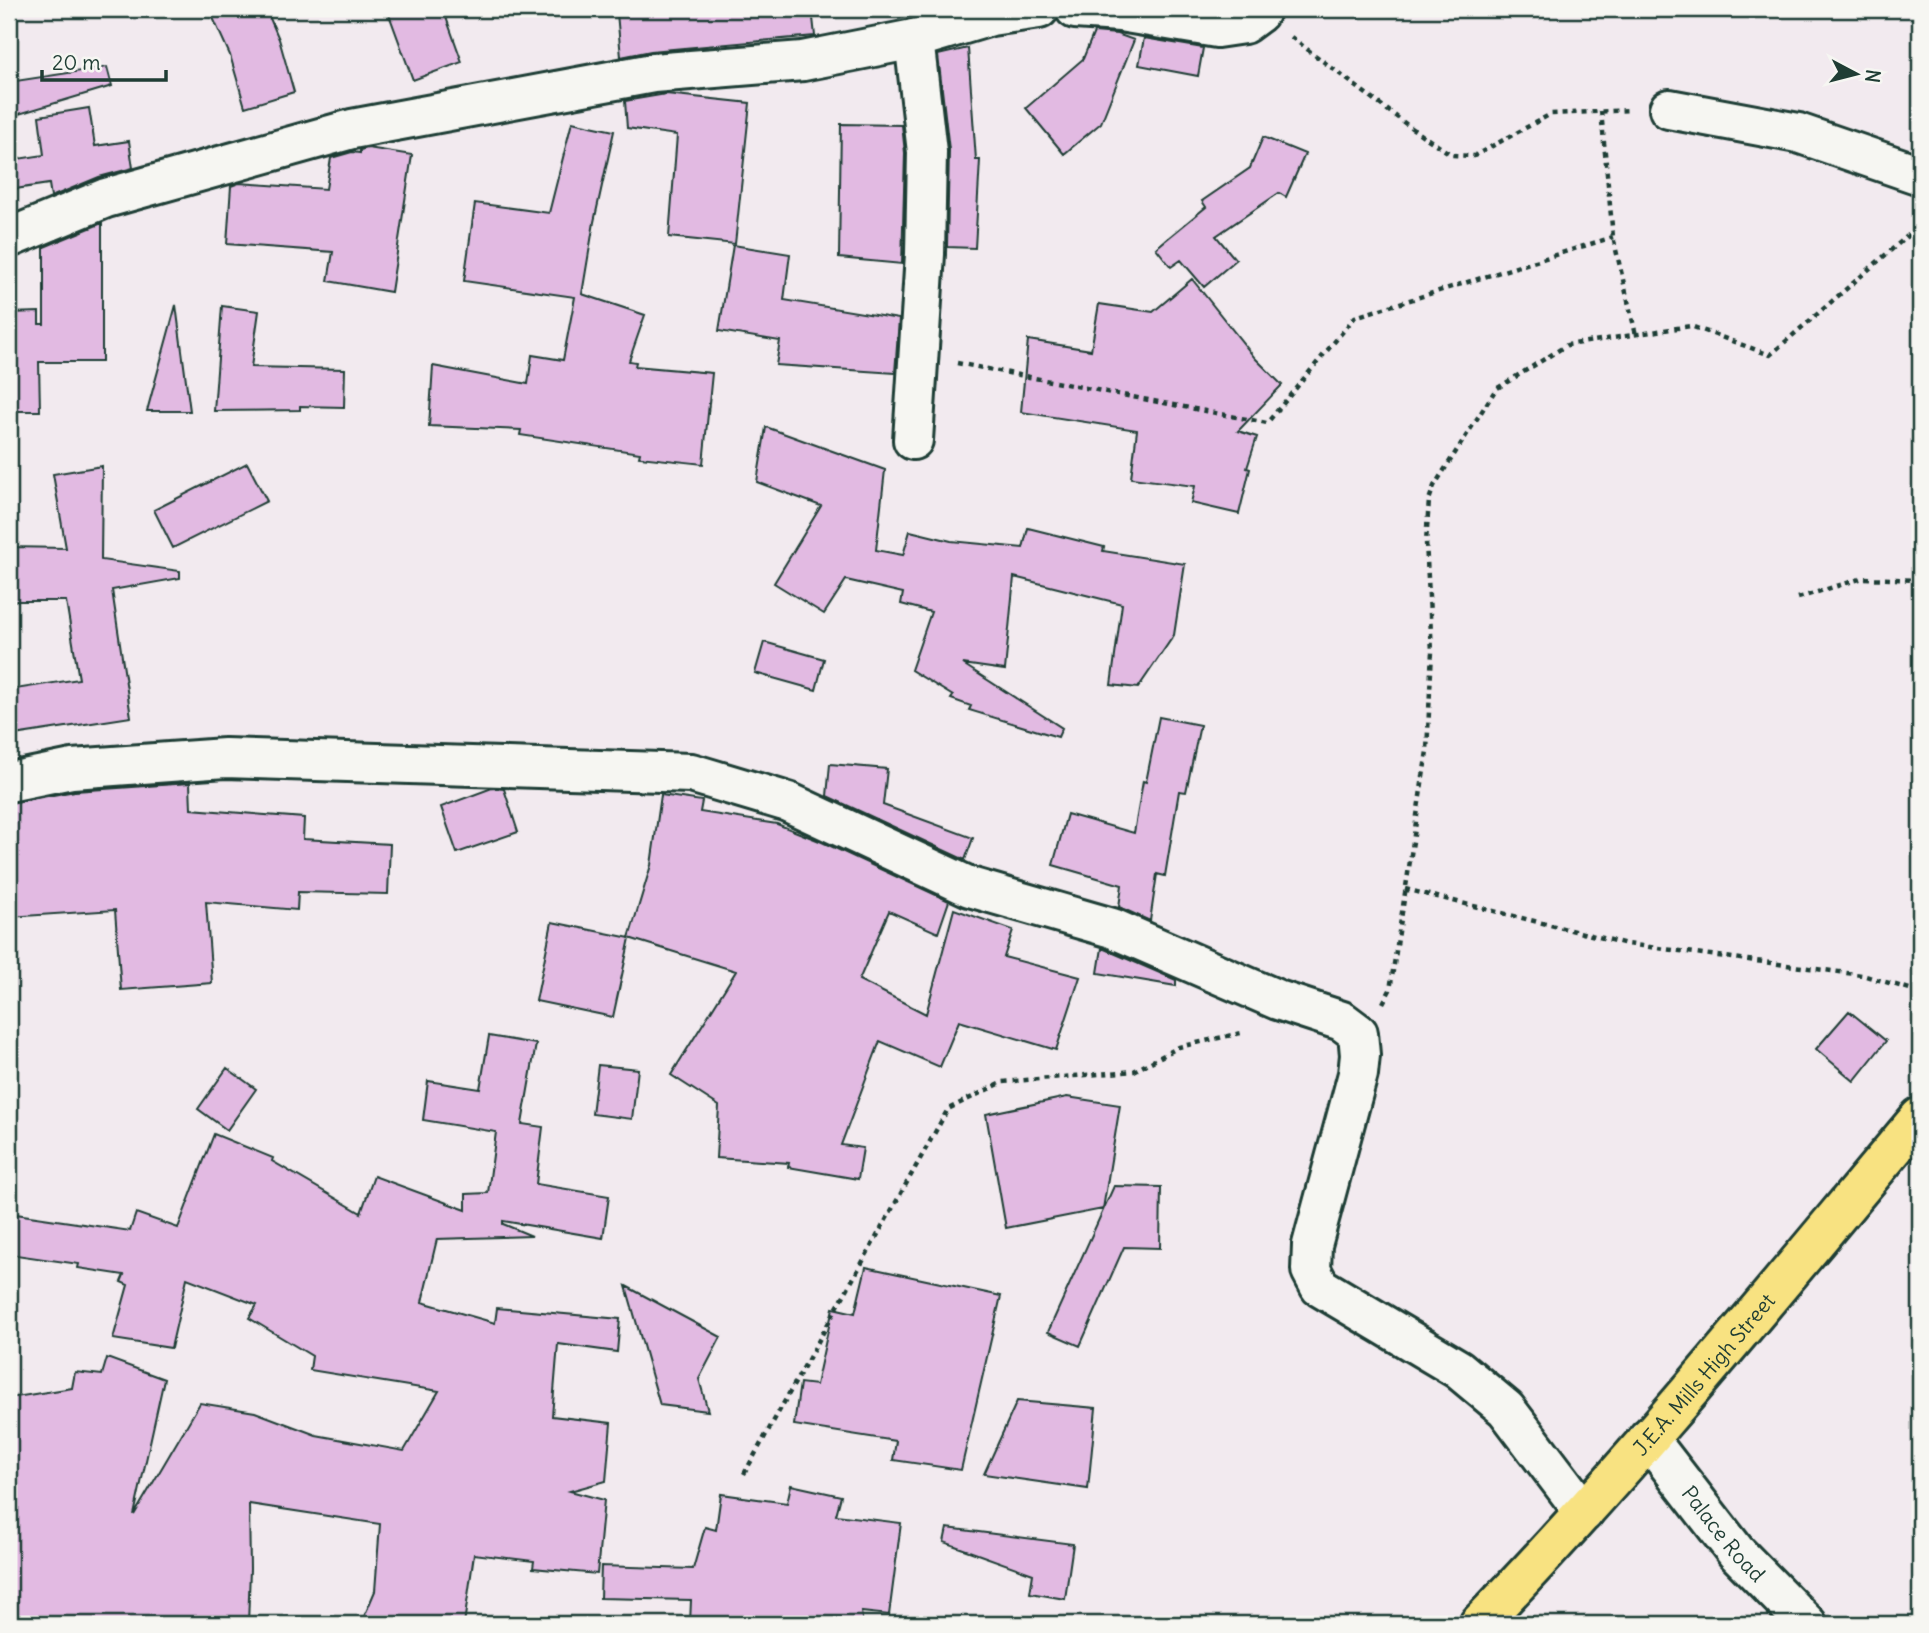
<svg xmlns="http://www.w3.org/2000/svg" width="1929" height="1633" font-family="Delius,sans-serif">
  <style>
    .building { fill: #e2bae2; stroke: #1f3d34; stroke-width: 2 }
    .lines { fill: none; stroke-linecap: round; stroke-linejoin: round }
    .minor-casing { stroke: #1f3d34; stroke-width: 44 }
    .highway-casing { stroke: #1f3d34; stroke-width: 44 }
    .path { stroke: #1f3d34; stroke-width: 4.5; stroke-dasharray: 5 5; stroke-linecap: butt }
    .minor { stroke: #f6f6f2; stroke-width: 38 }
    .highway { stroke: #f8e281; stroke-width: 38 }
    .labels { text-anchor: middle; dominant-baseline: central; stroke-width: 5; stroke-linejoin: round; paint-order: stroke }
    .street-label { font-size: 21px; fill: #1f3d34; stroke: #f6f6f2 }
  </style>
  <rect width="100%" height="100%" fill="#f2eaef"/>
  <filter id="ink" filterUnits="userSpaceOnUse"><feTurbulence type="fractalNoise" baseFrequency=".0143" numOctaves="2"/><feDisplacementMap in="SourceGraphic" scale="14" xChannelSelector="R" yChannelSelector="G"/><feConvolveMatrix kernelMatrix="1 2 1 2 8 2 1 2 1" color-interpolation-filters="sRGB"/></filter>
  <g filter="url(#ink)">
    <path class="building" d="M209,9H266L279,39L294,92L245,107L230,55Z
      M387,9H443L462,62L413,80Z
      M658,9H812L815,36L651,51L621,57L617,13Z
      M1094,32L1117,34L1134,40L1101,123L1064,154L1026,108L1083,59Z
      M1144,38L1203,48L1198,76L1139,65Z
      M968,48L976,160H980L975,248L947,247L949,150L938,55Z
      M107,67L112,86L9,117V82Z
      M666,94L750,103L735,244L669,237L677,135L627,128L625,101Z
      M89,108L95,146L129,141L133,168L99,177L51,197L49,184L15,189L11,160L44,155L39,116Z
      M572,122L614,131L594,222L582,294L645,315L629,361L636,362L635,366L712,373L703,464L639,457L640,453L520,435L521,430L429,426L433,366L528,384L532,355L563,360L575,297L464,281L475,203L549,213Z
      M841,124L902,125L905,153L902,264L839,258Z
      M1263,137L1305,154L1286,197L1279,193L1216,236L1236,260L1204,287L1181,260L1171,267L1156,248L1206,207L1202,201L1250,168Z
      M368,148L412,155L391,292L328,281L333,252L227,244L231,186L239,183L326,189L331,158L352,152L360,153V150Z
      M102,223V362H39L40,411H9V313L39,312V324H44V247Z
      M733,245L790,254L784,300L899,319L895,373L776,365L780,341L719,331Z
      M1192,279L1255,358L1282,385L1238,431L1257,437L1247,468L1250,469L1239,514L1191,503L1195,486L1131,478L1137,430L1021,412L1028,340L1091,350L1099,304L1153,312Z
      M176,305L190,411H147Z
      M222,306L259,311L251,367L345,369L344,407L300,406V410L214,411Z
      M766,427L885,470L876,550L903,555L910,531L951,541L1023,548L1028,528L1104,547L1103,551L1185,564L1174,635L1138,688L1111,685L1122,604L1014,577L1005,670L963,664L1062,728L1058,737L969,710L971,706L951,699L953,696L911,670L931,612L901,604L903,593L846,580L824,614L774,583L821,506L757,482Z
      M247,463L267,501L173,548L154,510Z
      M102,466L101,560L180,571V578L112,590L131,717L14,735L9,690L79,679L66,601H9V547L66,548L53,474Z
      M764,642L824,659L816,690L755,673Z
      M1159,717L1200,725L1186,792L1179,791L1165,876L1157,874L1150,921L1119,907L1122,885L1053,865L1067,814L1134,833L1143,781L1146,782Z
      M830,764L887,769L883,805L973,838L965,860L827,796Z
      M190,783L191,809L304,818L303,839L390,844L388,894L298,892L297,910L206,902L212,983L121,990L115,910L9,917V803L75,791Z
      M492,788L504,789L518,832L457,853L441,807Z
      M661,795L702,801L700,812L777,824L822,842L949,901L938,933L889,911L859,980L926,1014L954,909L1013,930L1004,957L1080,977L1056,1050L959,1021L940,1067L880,1041L841,1145L863,1148L858,1179L788,1167L789,1163L716,1158L719,1106L671,1075L736,971L629,938L651,865Z
      M552,922L630,938L613,1017L536,1001Z
      M1102,948L1176,980V986L1098,973Z
      M1849,1011L1886,1041L1854,1081L1816,1049Z
      M489,1036L536,1044L522,1124L543,1127L536,1184L609,1196L603,1238L503,1221V1224L532,1236L437,1239L422,1302L495,1323L497,1308L620,1319L617,1352L558,1344L552,1416L611,1423L606,1481L570,1491L604,1500L597,1574L533,1568L534,1561L474,1554L464,1624H361L375,1591L380,1524L249,1504L250,1569L248,1624H9V1398L72,1388L75,1372L102,1375L107,1358L164,1379L134,1515L200,1403L255,1412L316,1435L404,1451L439,1391L310,1370L312,1356L249,1318L257,1305L187,1278L171,1348L113,1339L128,1285L121,1282L124,1275L78,1268L79,1264L9,1254V1213L130,1231L136,1213L178,1228L214,1134L273,1158L272,1161L361,1213L374,1176L466,1210V1194L488,1193L496,1132L423,1120L428,1081L480,1089Z
      M598,1065L638,1069L632,1119L592,1114Z
      M227,1068L256,1089L227,1130L198,1109Z
      M1067,1097L1120,1105L1103,1209L1006,1228L986,1114Z
      M1114,1186L1161,1187L1160,1248L1124,1247L1080,1346L1048,1332Z
      M866,1267L1001,1296L961,1470L893,1460L896,1441L794,1425L800,1383L816,1385L833,1308L855,1313Z
      M626,1286L721,1337L699,1379L708,1411L660,1405Z
      M1017,1401L1096,1408L1088,1489L984,1474Z
      M791,1485L841,1496L836,1515L901,1523L889,1615L861,1612L863,1624H690L691,1600L600,1598L601,1566L693,1569L705,1527L716,1530L721,1494L787,1503Z
      M947,1528L1073,1544L1065,1599L1030,1593L1033,1574L944,1542Z"/>
    <g class="lines">
      <g class="minor-casing">
        <g id="minor">
          <path d="M1075,9L1120,12L1217,28L1244,24L1259,13L1261,9"/>
          <path d="M1669,109L1798,133L1920,175"/>
          <path d="M9,238L106,198L352,129L653,73L803,61L914,39L991,16L1039,9"/>
          <path d="M913,440L925,254L927,152L914,39"/>
          <path d="M9,782L72,769L225,758L691,773L788,802L970,887L1112,928L1278,1000L1342,1021L1358,1033L1360,1055L1358,1074L1312,1245L1311,1270L1320,1287L1458,1369L1506,1409L1584,1512"/>
          <path id="s1" d="M1648,1438L1736,1552L1807,1624"/>
        </g>
      </g>
      <g class="highway-casing">
        <g id="highway">
          <path id="s2" d="M1479,1624C1635,1463 1776,1288 1920,1117"/>
        </g>
      </g>
      <path class="path" d="M1291,37L1410,127L1452,155L1474,156L1551,114L1631,110
        M1601,111L1613,237L1636,335
        M957,363L1267,423L1355,317L1613,237
        M1798,598L1863,578L1920,580
        M1405,889L1627,944L1862,975L1920,992
        M1383,1003L1390,990L1427,751L1432,651L1426,542L1429,500L1434,486L1496,389L1567,345L1691,326L1770,355L1920,225
        M744,1474L948,1109L1003,1082L1134,1071L1179,1047L1245,1032"/>
      <use href="#minor" class="minor"/>
      <use href="#highway" class="highway"/>
    </g>
  </g>
  <g class="labels">
    <g class="street-label">
      <text stroke="none"><textPath href="#s2" startOffset="336">J.E.A. Mills High Street</textPath></text>
      <text stroke="none"><textPath href="#s1" startOffset="122">Palace Road</textPath></text>
    </g>
  </g>
  <rect width="1929" height="1633" fill="none" stroke="#f6f6f2" stroke-width="35"/>
  <rect x="18" y="18" width="1894" height="1598" fill="none" stroke="#1f3d34" stroke-width="2.5" filter="url(#ink)"/>
  <g transform="translate(1856 74) rotate(97)" stroke="#f6f6f2" stroke-width="5" paint-order="stroke">
  <path d="M0-5L12 26L0 18L-12 26Z" fill="#1f3d34"/>
  <text y="-10" font-size="19" font-weight="bold" text-anchor="middle" fill="#1f3d34">N</text>
  </g>
  <path d="M42 70v10h124v-10" fill="none" stroke="#1f3d34" stroke-width="3.5"/>
  <text x="52" y="70" font-size="21" fill="#1f3d34" stroke="#f6f6f2" stroke-width="5" paint-order="stroke">20 m</text>
</svg>
